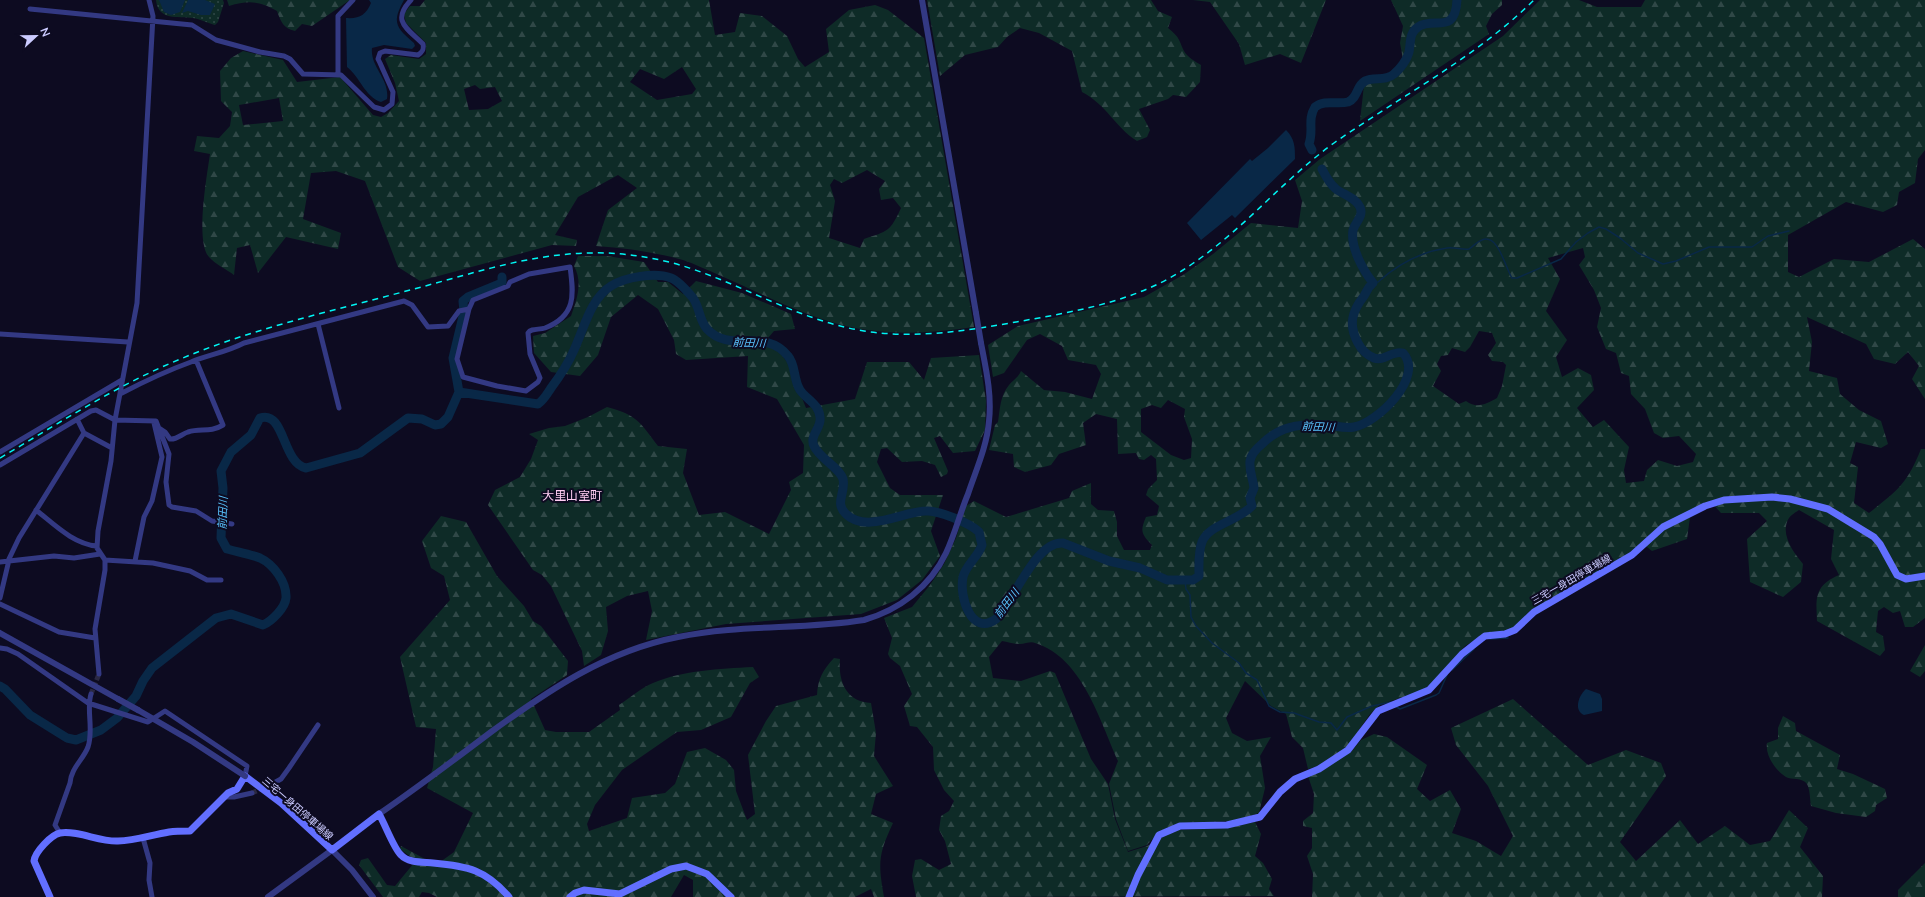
<svg xmlns="http://www.w3.org/2000/svg" width="1925" height="897" font-family="Lato,'Noto Sans JP',sans-serif">
  <style>
    .forest { fill: url(#forest-firs); fill-rule: evenodd }
    .park { fill: url(#park-dots) }
    .water { fill: #092847 }
    .lines { fill: none; stroke-linecap: round; stroke-linejoin: round }
    .stream { stroke: #092847; stroke-width: 1.5 }
    .river { stroke: #092847; stroke-width: 9 }
    .minor-tunnel { stroke: #2a2842; stroke-width: 5; stroke-dasharray: 5 2.5; stroke-linecap: butt }
    .minor { stroke: #333983; stroke-width: 5 }
    .tertiary { stroke: #333983; stroke-width: 6 }
    .secondary { stroke: #626fff; stroke-width: 7 }
    .rail { stroke: #00f6f4; stroke-width: 1.5; stroke-dasharray: 6 5; stroke-linecap: butt }
    .tertiary-bridge { stroke: #333983; stroke-width: 6 }
    .labels { text-anchor: middle; dominant-baseline: central; stroke-width: 4; stroke-linejoin: round; paint-order: stroke }
    .street-label { font-size: 10px; fill: #cbcbff; stroke: #0d0b21 }
    .water-label { font-size: 11px; font-style: italic; fill: #59c4ff; stroke: #0d0b21 }
    .quarter-label { font-size: 12px; fill: #ffcdf2; stroke: #0d0b21 }
  </style>
  <defs>
    <pattern id="forest-firs" width="22" height="20" patternUnits="userSpaceOnUse"><rect width="22" height="20" fill="#0e2b27"/><path d="M5 1l3.5 6h-7zM16 11l3.5 6h-7z" fill="#304847"/></pattern>
    <pattern id="park-dots" width="8" height="8" patternUnits="userSpaceOnUse"><rect width="8" height="8" fill="#0e2b27"/><path d="M2 2h.1M6 6h.1" fill="none" stroke="#304847" stroke-width="1.8" stroke-linecap="round"/></pattern>
  </defs>
  <rect width="100%" height="100%" fill="#0d0b21"/>
  <path class="forest" d="M227,0H350L312,26L302,24L295,31C283,28 281,22 277,11C259,1 249,0 229,6Z
    M425,0H709L715,35L735,32L740,13L762,16L787,36L798,59L805,67L829,52L826,29L849,10L875,5L888,10L924,38L974,327C929,334 882,336 838,324C797,313 758,292 719,275C707,270 695,264 683,260C655,252 625,248 596,246L608,210L637,188L618,175L578,197L555,235L577,240L576,246L552,245L420,281L398,267L365,181L336,171L311,173L303,219L341,233L338,249L286,237L258,273L250,245L237,248L234,275C226,269 215,264 209,257C195,242 207,175 210,154L194,151L197,136L219,138L230,126L232,112L221,101L220,71L231,58L243,51L283,60L297,82L340,77L373,115L381,117L388,113L399,101L395,83L385,59L391,55L419,59L426,54V43L406,23L404,14L410,6H420ZM682,67L696,89L692,94L657,100L630,82L640,69L664,79ZM475,85L480,89L495,87L502,101L488,109L469,110L464,89ZM279,98L283,121L243,125L239,105ZM867,170L885,181L879,189L881,200L893,198L901,208C890,232 888,231 864,239L860,248L829,238L835,201L830,185L834,179L842,183Z
    M927,0H1151L1158,11L1172,17L1168,28C1180,38 1178,38 1184,51C1187,57 1196,62 1201,65L1200,82L1186,97L1173,95L1168,99L1139,109L1150,130L1147,137L1137,141C1115,127 1107,105 1082,92L1072,51L1039,33L1020,28L1007,37L998,47L965,55L940,76Z
    M1193,0H1326L1301,63L1280,54L1245,65L1239,44L1210,2Z
    M1391,0H1502V5L1492,14L1486,26L1489,34L1360,121L1364,85L1396,74L1404,65L1400,43L1403,26Z
    M1540,0H1579L1597,7H1641L1645,0H1925V150L1918,159L1915,183L1899,192L1897,205L1883,212L1846,202L1788,235V272L1799,277L1834,259L1869,262L1913,239L1925,249V399L1912,379L1919,366L1908,352L1895,364L1874,359L1866,344L1807,317L1812,342L1809,371L1837,378L1840,394L1859,410L1881,421L1888,444L1881,448L1856,442L1850,463L1858,467L1854,503L1869,513C1898,490 1907,484 1921,449H1925V618L1913,627H1905L1900,611L1893,613L1884,607L1878,611L1876,632L1883,636L1885,650L1880,656L1817,621C1816,598 1814,586 1839,575L1831,559L1834,530L1799,510C1796,512 1791,515 1789,518C1779,534 1794,553 1803,564L1801,582L1783,597L1750,582L1747,539L1767,521L1759,513H1721L1711,502L1691,510L1687,539L1652,551L1642,543L1626,556L1530,611L1516,626L1506,632L1483,635L1465,646L1430,685L1417,693L1381,704L1370,714L1344,751L1324,764L1308,769L1303,748L1292,737L1286,714L1271,706L1245,681L1226,718L1232,733L1247,741L1271,737L1260,756L1265,788L1259,813L1236,821L1182,823L1160,831L1147,845L1128,851L1116,819L1109,784L1118,761C1100,721 1082,657 1035,643C1031,641 1025,644 1020,644C1014,644 1008,642 1002,641L989,657L993,678L1021,681L1050,671L1055,673L1091,759L1108,784L1115,819L1128,852L1147,846L1175,830L1228,828L1255,822L1261,834L1255,856L1263,863L1272,879L1269,889L1274,896L916,897L912,876L915,860L921,859L939,870L951,864L945,841L939,830L941,816L949,811L954,801L944,790L934,770L933,747L917,727L910,726L904,706L912,694L900,666L890,658L888,654L892,638L884,618L912,607L930,585L944,564L956,538L966,506L974,501L1006,517L1022,591L1006,517L1069,498L1072,491L1091,483V504L1098,510L1114,511L1117,522V536L1124,550H1150L1152,545C1141,534 1140,531 1146,517L1157,515L1159,506L1146,495L1148,489L1157,480L1156,459L1151,455L1144,460L1139,459L1136,453L1118,454L1117,419L1096,414L1083,423L1086,445L1059,454L1051,465L1025,472L1014,467L1013,454L989,450L995,425L998,422C1000,409 1000,396 1009,385C1013,380 1018,378 1021,371L1044,390L1065,392L1092,399L1101,374L1096,365L1068,360L1062,346L1040,334L1027,340L1004,373L993,377L988,345L1018,326L1144,297L1183,275L1213,254L1251,223L1298,228L1302,201L1295,180L1320,159L1503,36ZM1583,248L1585,257L1579,265L1594,290L1601,308L1597,327L1606,349L1616,353L1621,373L1629,376L1631,394L1645,409L1654,433L1663,438L1679,436L1696,454L1693,462L1677,466L1658,460L1647,470L1644,481L1626,483L1624,470L1629,447L1604,420L1593,427L1577,408L1594,390L1591,375L1578,368L1562,377L1556,357L1567,340L1546,311L1560,279L1548,258ZM1479,331L1492,333L1496,343L1488,355L1492,361L1503,362L1506,365L1502,386L1497,398C1486,404 1477,409 1466,401L1459,404L1433,386L1441,371L1437,364L1441,356L1448,355L1452,348L1465,352L1470,347ZM1168,400L1185,409L1184,417L1192,439L1191,458L1184,460L1171,455L1141,432V409L1152,405L1161,408Z
    M578,256H607L644,262L658,282H668L683,294L696,281L742,293L791,314L795,329L774,331L768,338L788,363L806,408L855,399L867,362H909L924,380L931,358L979,355L986,401L985,430L975,451L953,453L940,436L934,438L948,471L947,474L941,477L935,465L922,461L902,462L887,448L881,449L877,462L890,488L900,495H943L931,531L940,556L922,580L897,600L861,614L726,624L646,640L652,611L648,591L627,596L606,607L608,631L601,655L584,666L582,651L551,586L542,575L533,570L488,505L495,490L520,477L531,459L538,440L529,434L549,428L565,426L588,417L607,407C637,415 640,422 658,446L687,449L683,473L699,515L725,512L769,534L791,490L789,482L803,473L804,445L777,399L747,387L748,356L686,360L676,354L674,340L658,309L638,295L611,317L598,355L580,376L551,372L534,353L533,336L545,333L571,316C577,299 583,282 574,266Z
    M441,516L466,522L497,576L524,606L533,621L541,626L568,661L567,675L531,699L545,730L556,732H589L620,710L619,705C630,698 641,688 653,683C684,670 719,669 753,667L759,677L750,683L731,717L701,730L677,732L622,770L595,805L587,824L589,831L627,818L632,798L665,793L675,784L687,752L705,748L726,760L734,770L736,791L747,820L755,814L748,755L766,721L776,706L817,695C818,678 823,670 834,658L840,659C838,681 846,702 871,703L876,733L874,756L893,786L876,794L871,814L893,823C878,855 878,863 884,897H874L871,889L855,897H693V880L684,875L671,897H437L429,893L422,892L419,897H383L359,865L361,860L368,858L387,885L395,886L414,863L411,857L400,849L401,846L436,865L454,852L473,813L427,788L433,767L436,729L416,727L400,657L450,600L444,576L431,568L422,541Z
    M1925,645V671L1920,677L1910,671Z
    M1513,699L1588,765L1626,750L1661,763L1666,776L1620,842L1636,861L1680,820L1698,844L1725,826L1750,845L1770,841L1789,810L1808,828L1800,847L1823,876L1822,897H1312L1313,874L1307,856L1312,848V828L1303,826V821L1313,813L1314,794L1308,776L1351,752L1361,740L1374,734L1387,737L1427,765L1417,789L1430,801L1450,790L1461,809L1452,833L1476,841L1501,856L1513,836L1488,786L1456,745L1451,728Z
    M1783,716L1795,723L1796,731L1840,755L1837,769L1853,774L1885,789L1887,798L1876,805L1875,811L1866,817L1836,813L1811,806C1810,800 1810,789 1807,784C1802,777 1792,780 1786,777C1775,770 1765,755 1767,743L1778,739V728Z
    M1925,863V897H1898V890Z"/>
  <path class="park" d="M156,0H223L224,3L218,22L215,25C208,23 200,19 193,18C178,16 158,21 156,0Z"/>
  <path class="water" d="M159,0H185L180,12L171,15L164,12Z
    M188,0H205L215,4L210,15H201L188,11L182,13Z
    M369,0H404C392,22 395,27 414,43L415,46L412,49L384,45L372,48C370,67 390,79 387,99L381,102C365,97 360,77 347,67L346,18C359,19 366,15 371,3Z
    M1286,130C1295,139 1295,147 1295,159L1235,218L1232,215L1201,240L1187,223L1250,159L1252,161L1268,148Z
    M1586,689L1600,694L1602,699V711L1584,715C1573,710 1579,695 1586,689Z"/>
  <g class="lines">
    <path class="stream" d="M1373,283L1378,282C1399,263 1420,252 1447,248C1455,247 1462,250 1469,249C1474,246 1476,242 1482,240C1498,233 1505,267 1512,278H1517L1561,259L1576,242L1588,233L1599,227L1606,229L1620,238L1638,253L1663,264L1676,261L1709,247H1752L1768,236L1789,231
      M1185,581L1186,589L1190,595L1191,617L1196,626L1212,643L1239,663L1246,673L1257,680L1269,706L1280,712L1294,713L1319,722L1331,723L1337,730L1347,717L1372,706L1391,702
      M1490,639L1508,638
      M1452,670L1474,649
      M1395,706L1400,709L1436,695L1439,693L1447,675"/>
    <path class="river" d="M1312,150L1309,144C1314,130 1307,120 1315,107C1325,99 1337,105 1348,102C1358,98 1356,86 1365,81C1374,76 1385,82 1394,74C1400,69 1407,60 1409,52C1411,42 1409,33 1418,27C1434,16 1455,36 1457,0
      M459,392L453,358L464,312L463,301L468,297L502,283V277
      M0,686L5,689L30,715L67,738L76,740L101,730L117,718L136,696L143,681L152,668L216,618L231,614L263,625C272,621 285,608 286,598C287,582 273,564 260,558C250,554 238,552 227,549L221,538L223,488L221,471L231,452L251,435L260,418C285,410 282,463 306,468L360,453L408,418L422,419L435,425L441,424L448,417L459,392L538,404C544,400 547,394 551,388C560,376 568,364 574,350C584,329 590,299 611,286C625,277 655,272 671,278C679,281 688,292 693,298C700,308 699,320 707,329C730,354 765,327 788,356C796,365 793,379 800,390C807,400 819,404 820,417C822,428 809,435 814,446C819,458 840,468 843,479C846,493 834,503 846,514C866,534 904,511 926,511C938,510 970,523 979,532L982,545C978,557 966,565 963,577C959,596 971,637 996,619C1014,601 1035,541 1063,543L1109,561L1140,568L1167,580H1193L1199,576C1199,566 1198,552 1202,542C1208,525 1238,521 1252,506L1250,498L1254,488C1253,478 1249,472 1250,461C1251,455 1257,448 1262,444C1280,426 1299,424 1323,425C1333,425 1344,429 1354,427C1377,423 1425,377 1403,353C1392,350 1384,362 1374,358C1367,355 1361,349 1358,343C1348,325 1352,311 1364,296C1367,291 1368,287 1373,283C1363,270 1350,247 1353,230C1355,222 1364,217 1360,207C1356,198 1344,195 1336,189C1330,184 1326,177 1322,169"/>
    <path class="minor-tunnel" d="M91,694L99,674
      M252,793L272,784"/>
    <path class="minor" d="M30,9L192,25L216,40L260,52L284,56L290,59L303,74L341,75L374,107L384,110L392,104L393,92L380,63L378,59L380,53L385,51L418,55C423,52 424,49 423,44C407,28 391,21 411,0
      M338,75V16L353,0
      M318,324L339,408
      M0,334L128,342
      M120,394C143,382 166,371 191,362C208,355 227,352 244,343L404,301L412,305L428,327L448,326L459,311L469,309L473,300L508,286L510,282L529,274L570,267C574,295 576,316 545,328C539,330 531,328 528,333L530,354L540,378L538,382L526,391L497,386L463,377L457,359L469,309
      M77,419L84,433L112,448
      M159,428L165,432L170,439C176,440 182,434 188,432C201,428 210,433 223,425L196,360
      M0,452L122,380
      M0,465L91,411L96,410L115,420L156,421L169,454L166,482L169,505L172,507L196,511L212,521L232,524
      M36,510C54,524 73,544 97,546
      M105,560L153,563L190,571L207,580H221
      M8,561L19,538L84,433
      M135,561L144,517L152,501L162,457L154,423
      M0,562L54,556L74,558L100,554
      M0,598L9,560
      M0,604L59,632L95,638
      M0,648L7,649L18,654L88,703L148,722L165,711L247,766L245,776
      M99,674L95,629L105,570V560L97,548L98,531L111,461L115,420L137,303L153,16L149,0
      M272,784L281,779L289,768L318,725
      M223,797H234L252,793
      M60,833L55,825L70,783C71,768 83,760 88,747C94,729 86,710 91,694
      M143,838L150,863L149,880L152,897"/>
    <path class="tertiary" d="M922,0L976,313
      M118,699L138,710
      M379,814C417,788 454,760 491,732C549,690 606,651 678,637C739,624 802,630 864,620C899,610 930,587 946,553C955,534 960,513 968,494C976,470 987,446 989,421C992,395 986,369 981,343
      M268,897L332,850L352,870L373,897"/>
    <path class="secondary" d="M50,897L34,861C35,852 51,835 60,833C77,830 100,842 118,841C135,841 151,835 169,832C176,831 183,831 190,831L228,793L237,789L245,776L281,803L332,850L379,814C385,824 394,849 401,855C408,863 423,862 433,863C468,866 486,870 509,897
      M570,897L575,893L584,890L620,894L671,869L686,866L707,874L731,897
      M1129,897L1138,875L1159,835L1180,826L1227,825L1260,817L1280,792L1295,779L1319,769L1348,750L1378,711L1429,690L1462,654L1481,639L1485,636L1505,634L1515,630L1534,612L1632,555L1663,527L1705,506L1724,500L1772,497L1790,499L1828,509L1874,537L1880,544L1897,575L1906,579L1925,576"/>
    <path class="rail" d="M0,458C56,425 111,389 171,363C249,329 332,311 414,289C471,274 529,254 589,253C617,252 645,256 673,263C738,281 796,320 864,331C916,339 965,331 1016,322C1078,311 1140,301 1192,264C1244,229 1283,180 1334,143C1401,96 1475,58 1534,0"/>
    <path class="tertiary-bridge" d="M976,313L981,343
      M0,633L118,699
      M138,710L193,742L245,776"/>
  </g>
  <g class="labels">
    <g class="street-label">
      <text transform="translate(1571 579) rotate(-30)">三宅一身田停車場線</text>
      <text transform="translate(298 808) rotate(41)">三宅一身田停車場線</text>
    </g>
    <g class="water-label">
      <text transform="translate(749 342) rotate(3)">前田川</text>
      <text transform="translate(1318 426) rotate(3)">前田川</text>
      <text transform="translate(222 513) rotate(-87)">前田川</text>
      <text transform="translate(1006 603) rotate(-53)">前田川</text>
    </g>
    <g class="quarter-label">
      <text x="572" y="495">大里山室町</text>
    </g>
  </g>
  <g transform="translate(36 36) rotate(68)" stroke="#0d0b21" stroke-width="3" paint-order="stroke">
  <path d="M0-3L7 15L0 10L-7 15Z" fill="#cbcbff"/>
  <text y="-6" font-size="11" font-weight="bold" text-anchor="middle" fill="#cbcbff">N</text>
  </g>
</svg>
